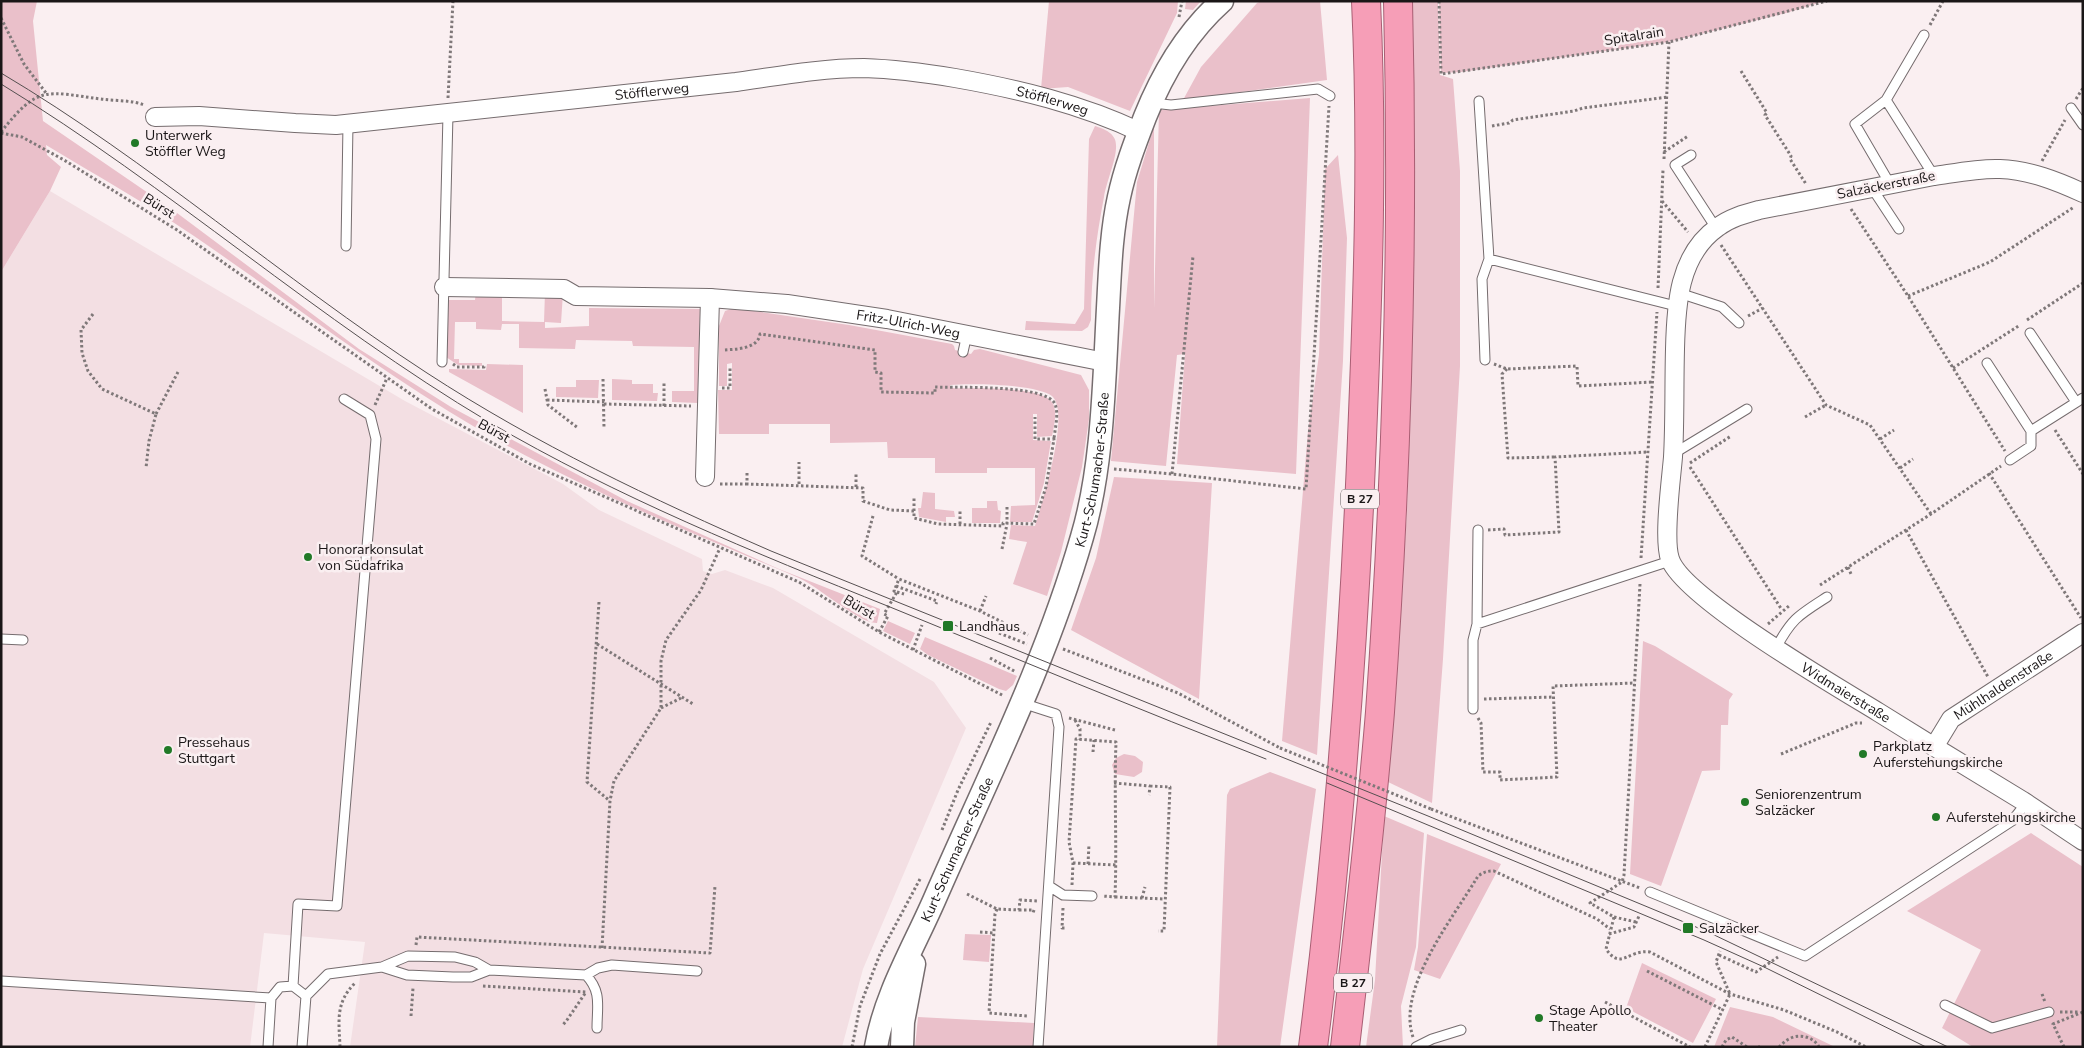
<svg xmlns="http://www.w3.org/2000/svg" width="2084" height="1048" font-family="'Nunito Sans',sans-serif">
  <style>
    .built { fill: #f3dfe3 }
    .green { fill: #eac0ca }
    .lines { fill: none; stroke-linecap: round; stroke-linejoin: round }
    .service-casing { stroke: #756c6e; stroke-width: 11 }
    .minor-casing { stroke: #756c6e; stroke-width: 20 }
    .tertiary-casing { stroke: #756c6e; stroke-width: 25 }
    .trunk-casing { stroke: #a85e73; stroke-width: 30 }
    .path { stroke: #7f7879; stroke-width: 3; stroke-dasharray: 2.5 2.5; stroke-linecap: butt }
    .service { stroke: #fff; stroke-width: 9 }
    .minor { stroke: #fff; stroke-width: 18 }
    .tertiary { stroke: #fff; stroke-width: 22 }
    .trunk { stroke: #f69eb7; stroke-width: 28 }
    .tram { stroke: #554f50; stroke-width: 1 }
    .path-bridge { stroke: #7f7879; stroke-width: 3; stroke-dasharray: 2.5 2.5; stroke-linecap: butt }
    .poi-dot { fill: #217927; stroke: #faeff1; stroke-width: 2 }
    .labels { text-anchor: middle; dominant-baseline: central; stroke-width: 5; stroke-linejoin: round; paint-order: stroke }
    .shield { fill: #faeff1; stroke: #5d5758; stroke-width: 1 }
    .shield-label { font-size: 12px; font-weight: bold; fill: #1a1617 }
    .street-label { font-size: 14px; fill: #1a1617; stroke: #faeff1 }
    .poi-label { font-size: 14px; fill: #1a1617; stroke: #faeff1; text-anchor: start }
  </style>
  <rect width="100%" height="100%" fill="#faeff1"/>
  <path class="built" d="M50,191L405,401L563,484L599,510L702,559L703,571L712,574L725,570L773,588L934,682L966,728L863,969L842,1047H350L365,942L264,933L250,1047H1V272Z"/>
  <path class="green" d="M1,1H37L33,21L43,121L173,210L359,349L451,407L627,501L779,569L880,609L877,623C860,624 819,587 799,578C691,532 580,489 478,429C379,371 289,301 194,236C147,204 96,175 46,145L47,155L61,167L50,191L1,272Z
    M1049,1H1178L1177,13L1130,111L1068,87L1041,89Z
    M1186,1H1201L1193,10L1185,9Z
    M1262,1H1320L1327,80L1183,100L1201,67L1257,3Z
    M1412,1H1438L1440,75L1453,79L1460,171V366L1443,659L1432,803L1388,782L1407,512L1412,282Z
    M1439,1H1825L1786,13L1668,42L1461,72L1441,73Z
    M1310,98L1296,474L1177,464L1185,354L1177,355L1166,466L1111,461L1137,182L1154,126V309L1159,110Z
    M1095,126C1104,129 1116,133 1116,145C1117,158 1106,183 1104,197C1096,239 1091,277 1091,320L1088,327L1082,331L1025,330L1026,321L1075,324L1084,309L1089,139Z
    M1338,155L1347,238L1343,361L1317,755L1282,741L1308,431L1319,355L1325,169Z
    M502,291V321L544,322L545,292L563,293L561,323L545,322V328L589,326V308L700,309L698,403L672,402V391H694V347L633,346L632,341L576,340L575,349L519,348V324H502L501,330L476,329V322H455L454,359H459V363H482V366L458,365L446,357L447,300H475L476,292Z
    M734,308L849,325L952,344L954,346L955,350L971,354L974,350L980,349L1081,375L1089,390V419L1082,467L1061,552L1047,596L1013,584L1027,542L1009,539L1011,525L1035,526C1042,504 1071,412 1052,396C1036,384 971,383 950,385V388C971,389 1040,385 1052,402C1058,411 1054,426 1052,436L1037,437V414H1033V440L1051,441L1044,483L1032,522H1010L1011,506L1035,505V468H987V473H935V458H888L887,442L830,443V424H769V434H719L718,390H732V363L727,364V386H719V326L725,311Z
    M487,364L523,365V413L449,372V369L486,370Z
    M612,379L632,380V384H653V393H658L657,401L612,400Z
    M576,380H599L598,398L556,397V387H576Z
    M1114,477L1212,483L1199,699L1071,630L1096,558Z
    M923,492L935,493V509L954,511L955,517H946V522L919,517L918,508H921Z
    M987,501H997L998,510L1001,511L1000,523H972V508H987Z
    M888,621L915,633L910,644L883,631Z
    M925,637L1017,676L1013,685L1006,691L999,689L928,655L920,649Z
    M1643,641L1655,646L1733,694L1729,700L1728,725H1721L1720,770L1702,771L1661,886L1630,874Z
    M1124,754L1135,756L1143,762L1142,772L1134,777L1115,774L1112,765L1116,758Z
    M1270,772L1316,789L1280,1047H1217L1227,795L1230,789Z
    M1384,816L1424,833L1416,947L1401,1006L1403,1047H1366L1375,980Z
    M2031,833L2083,867V1047H1973L1942,1028L1981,950L1907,911Z
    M1427,834L1501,864L1440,979L1414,970L1418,947Z
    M965,934L991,935L989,962L963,960Z
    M1642,963L1716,999L1693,1043L1626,1008Z
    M1730,1007L1773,1017L1833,1046L1714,1047Z
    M918,1017L1034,1023L1033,1047H915Z"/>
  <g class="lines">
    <g class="service-casing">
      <path id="service" d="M1924,35L1886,100L1934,176
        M1886,100L1855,124L1890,184
        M1479,101L1489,259L1482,279L1485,360
        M1153,103L1171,105L1318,89L1330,96
        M2071,108L2083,125
        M1691,155L1675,165L1716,228
        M1872,188L1899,229
        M346,246L348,124
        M1489,259L1676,306
        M1679,293L1722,307L1739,323
        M2030,333L2076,402
        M963,352L967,334
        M442,362L448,114
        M1987,363L2031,431
        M2031,431L2083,398
        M1673,454L1747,409
        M2010,460L2031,446V431
        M1477,624L1670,561
        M1,639L23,640
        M1776,648C1792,618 1799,615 1827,597
        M1022,703L1056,714L1059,727L1038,1047
        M1473,709V640L1477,624L1478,530
        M1049,886L1063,895L1092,896
        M1650,892L1805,956L2012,821L2026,803
        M382,967L407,975L453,977H471L489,970L586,975L598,968L612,965L697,971
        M586,975C602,992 597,1006 597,1028
        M1,981L271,998
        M293,986L298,904L337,906L376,439L370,415L344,399
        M1945,1005L1992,1028L2049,1012
        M268,1047L271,998L280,987L293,986L306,996
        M302,1047L306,996L328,974L382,967L408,956L455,957L475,962L489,970
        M1416,1047L1432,1039L1461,1030"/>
    </g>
    <g class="minor-casing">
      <g id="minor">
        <path id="s1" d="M155,117L199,116L295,123L336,125L736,82C778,76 822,68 864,68C894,69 925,73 955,78C1018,89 1081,104 1140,132"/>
        <path id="s2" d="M2083,193C2057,181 2029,170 2000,169C1979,168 1955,173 1934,176L1759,210C1744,214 1730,218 1718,227C1678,255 1676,306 1675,349C1674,385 1675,421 1673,457C1671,481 1663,539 1670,559C1682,597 1839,688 1878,712C1926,742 1975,772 2023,801C2043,814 2063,828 2083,841"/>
        <path id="s3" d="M444,287L564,289L576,296L710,298L787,304L887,319L1105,362"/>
        <path d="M705,477L710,298"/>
        <path id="s4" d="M1934,747L1951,719L2083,633"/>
      </g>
    </g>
    <g class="tertiary-casing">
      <g id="tertiary">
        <path id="s5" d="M876,1047C885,994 915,945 936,896C988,777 1046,662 1082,537C1103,467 1104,382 1108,308C1110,271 1111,233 1119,197C1125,169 1135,143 1145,117C1163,72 1186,33 1222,1"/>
        <path d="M902,1047L903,1022L914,964"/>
      </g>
    </g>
    <g class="trunk-casing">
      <path id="trunk" d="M1313,1047C1339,845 1354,642 1362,438C1368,293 1373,147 1366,1
        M1345,1047C1358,935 1371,824 1380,712C1397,475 1404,238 1398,1"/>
    </g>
    <path class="path" d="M1439,1L1441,74L1669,42L1827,1
      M1179,17L1182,1
      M1,18L24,64L46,93
      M1930,25L1943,1
      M1741,71L1767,113L1765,115L1791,156L1790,159L1806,184
      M448,98L453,1
      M2076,99L2083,88
      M1492,126L1509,123L1513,120L1574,111L1583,108L1668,97
      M1,132C39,84 46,92 101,99C115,101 132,100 144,105
      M1,133L22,137L64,160L177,230L432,409L530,464L799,582L879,632L1004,696
      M1664,152L1688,136
      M1664,159L1669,42
      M2042,161L2065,120
      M1662,201L1688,232
      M1851,209L1908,296L2005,451
      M1721,245L1826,405L1870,425L1931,514
      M1658,288L1663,170
      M1908,296L1990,262L2074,207
      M93,314L81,330L82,353L88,371L102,389L156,414L149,441L146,468
      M1748,316L1763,308
      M2027,320L2083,283
      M725,350C736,349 758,349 760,334L875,350V372L881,373V392L935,393V387C956,388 1046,384 1055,404C1059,414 1055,428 1054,439
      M453,364L457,367H484V364
      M1494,364L1507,369L1577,366L1578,386L1653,382
      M1953,368L2020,325
      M1507,369L1502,374L1508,458L1555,457
      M603,379L604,428
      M722,388H730V366
      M545,389L548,405L578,428
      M547,400L604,402
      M604,404L691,406
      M375,405L387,378
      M664,406V383
      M156,414L178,372
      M1805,417L1826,405
      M2055,430L2083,474
      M1880,439L1894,430
      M1690,463L1731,436
      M1690,467L1782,610
      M1900,468L1913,459
      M1114,469L1172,474L1306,489L1329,106
      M747,473V484L863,488V501L890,510L914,511V518L938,524L1003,526V523L1034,524L1046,487L1054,439H1035V417
      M1989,473L2081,618
      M1172,474L1193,256
      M720,484H747
      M799,484V462
      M856,487V472
      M914,511V497
      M873,516L862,556L899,579
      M960,524V511
      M1488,530L1504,529L1505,535L1559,532L1555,457L1648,452
      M1906,530L1988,677
      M1002,549L1007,524V505
      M1641,558L1657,312
      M1848,567L1851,574
      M1640,584L1624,875L1622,882L1590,903L1614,917L1606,949C1621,971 1628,949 1650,952L1730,994L1784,1010L1837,1032L1866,1047
      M1820,585L1931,514L2001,466
      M896,586L937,601L936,604
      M897,592L904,594
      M599,602L587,782L610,801
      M980,611L986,596
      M1768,624L1790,605
      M1001,630L1012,628
      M879,632L888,616L884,614L897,592L894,591L899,579L980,611L1028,635
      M999,633L1027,644
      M597,644L693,704
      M1063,649L1178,693L1280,748
      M913,650L922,625
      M990,658L1016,672
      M1484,699L1554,697
      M661,708L681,698
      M1069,718L1115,730
      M1478,718L1481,723L1483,772H1500V780L1557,777L1553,686L1635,683
      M1075,720L1080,729V740
      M1093,752L1094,740
      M1781,754L1856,723H1862
      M1114,783L1150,786L1149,795
      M1150,786L1170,787L1164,931H1158
      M1431,809L1640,888
      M942,830L958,790L991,722
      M1073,863L1116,865
      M1088,864L1089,844
      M1072,885L1073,863L1069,842L1076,739L1116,742C1114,794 1117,845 1115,897L1102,896
      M967,894L997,909L1019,910L1020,900L1037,901
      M1115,897L1165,899
      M1142,898L1145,887
      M1063,908L1062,928H1065
      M997,909L995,914L989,1013L1027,1016
      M1019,910H1034L1033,913
      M1614,917L1636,922
      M980,932L994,933
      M1609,934L1634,927L1639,916
      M416,945L417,937L710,953L715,886
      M602,948L610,801L614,781L661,708V661L666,640L701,590L720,548
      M1719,955L1756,972L1778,957
      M1647,971L1723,1010
      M483,986L586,992L567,1020L562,1026
      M2042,994L2045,1002
      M1605,1002L1690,1047
      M2060,1012H2079
      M411,1016L413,988
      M1413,1037C1396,988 1454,917 1478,876C1484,872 1487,871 1494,871L1597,919L1610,929
      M1758,1046L1759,1047
      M340,1047C339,1021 335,1003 355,983
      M852,1047L860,1006L880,954L920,879
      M1705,1047L1730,994L1716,962L1720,951
      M1722,1047L1726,1040L1732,1037L1747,1047
      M1779,1047C1782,1044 1785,1041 1789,1039C1799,1033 1814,1037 1819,1047
      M2064,1047L2053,1024L2083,1012"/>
    <use href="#service" class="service"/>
    <use href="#minor" class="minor"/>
    <use href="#tertiary" class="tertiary"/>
    <use href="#trunk" class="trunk"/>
    <path class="tram" d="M1,73C151,162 281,278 427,373C536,444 652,499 771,551L1428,816L1708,932L1948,1047
      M1,84C170,187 319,321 489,422C617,497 753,552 890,607C1015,658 1140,710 1266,759
      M1327,783L1704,940L1764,967L1926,1047"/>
    <path class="path-bridge" d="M1280,748L1431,809"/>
  </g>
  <g class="poi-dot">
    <circle cx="135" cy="143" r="5"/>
    <circle cx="308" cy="557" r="5"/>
    <rect x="942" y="620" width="12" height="12" rx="2.5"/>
    <circle cx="168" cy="750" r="5"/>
    <circle cx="1863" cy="754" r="5"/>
    <circle cx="1745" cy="802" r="5"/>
    <circle cx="1936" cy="817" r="5"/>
    <rect x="1682" y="922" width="12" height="12" rx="2.5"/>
    <circle cx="1539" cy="1018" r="5"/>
  </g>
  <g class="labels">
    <g class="shield">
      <rect x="1341" y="489.5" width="38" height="19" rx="4"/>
      <rect x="1334" y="973.5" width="38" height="19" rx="4"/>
    </g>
    <g class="shield-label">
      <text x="1360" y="499">B 27</text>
      <text x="1353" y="983">B 27</text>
    </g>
    <g class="street-label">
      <text transform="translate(1634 36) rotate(-9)">Spitalrain</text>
      <text stroke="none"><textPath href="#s1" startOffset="499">Stöfflerweg</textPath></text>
      <text stroke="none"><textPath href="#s1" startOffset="904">Stöfflerweg</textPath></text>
      <text transform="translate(1886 185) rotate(-11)">Salzäckerstraße</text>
      <text transform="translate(159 206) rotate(32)">Bürst</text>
      <text stroke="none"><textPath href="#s3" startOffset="468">Fritz-Ulrich-Weg</textPath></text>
      <text transform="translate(494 431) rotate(29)">Bürst</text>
      <text stroke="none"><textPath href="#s5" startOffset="619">Kurt-Schumacher-Straße</textPath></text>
      <text transform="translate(859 607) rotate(31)">Bürst</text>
      <text stroke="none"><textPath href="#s4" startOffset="95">Mühlhaldenstraße</textPath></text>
      <text stroke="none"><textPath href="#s2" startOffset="944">Widmaierstraße</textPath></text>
      <text stroke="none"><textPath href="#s5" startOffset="214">Kurt-Schumacher-Straße</textPath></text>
    </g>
    <g class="poi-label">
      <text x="145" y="135">Unterwerk<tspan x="145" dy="16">Stöffler Weg</tspan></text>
      <text x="318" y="549">Honorarkonsulat<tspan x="318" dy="16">von Südafrika</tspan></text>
      <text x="959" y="626">Landhaus</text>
      <text x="178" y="742">Pressehaus<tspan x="178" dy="16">Stuttgart</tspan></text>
      <text x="1873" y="746">Parkplatz<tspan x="1873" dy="16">Auferstehungskirche</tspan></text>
      <text x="1755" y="794">Seniorenzentrum<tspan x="1755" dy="16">Salzäcker</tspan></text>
      <text x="1946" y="817">Auferstehungskirche</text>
      <text x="1699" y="928">Salzäcker</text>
      <text x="1549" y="1010">Stage Apollo<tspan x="1549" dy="16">Theater</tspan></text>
    </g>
  </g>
  <rect width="2084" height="1048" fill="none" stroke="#1a1617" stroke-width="5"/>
</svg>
